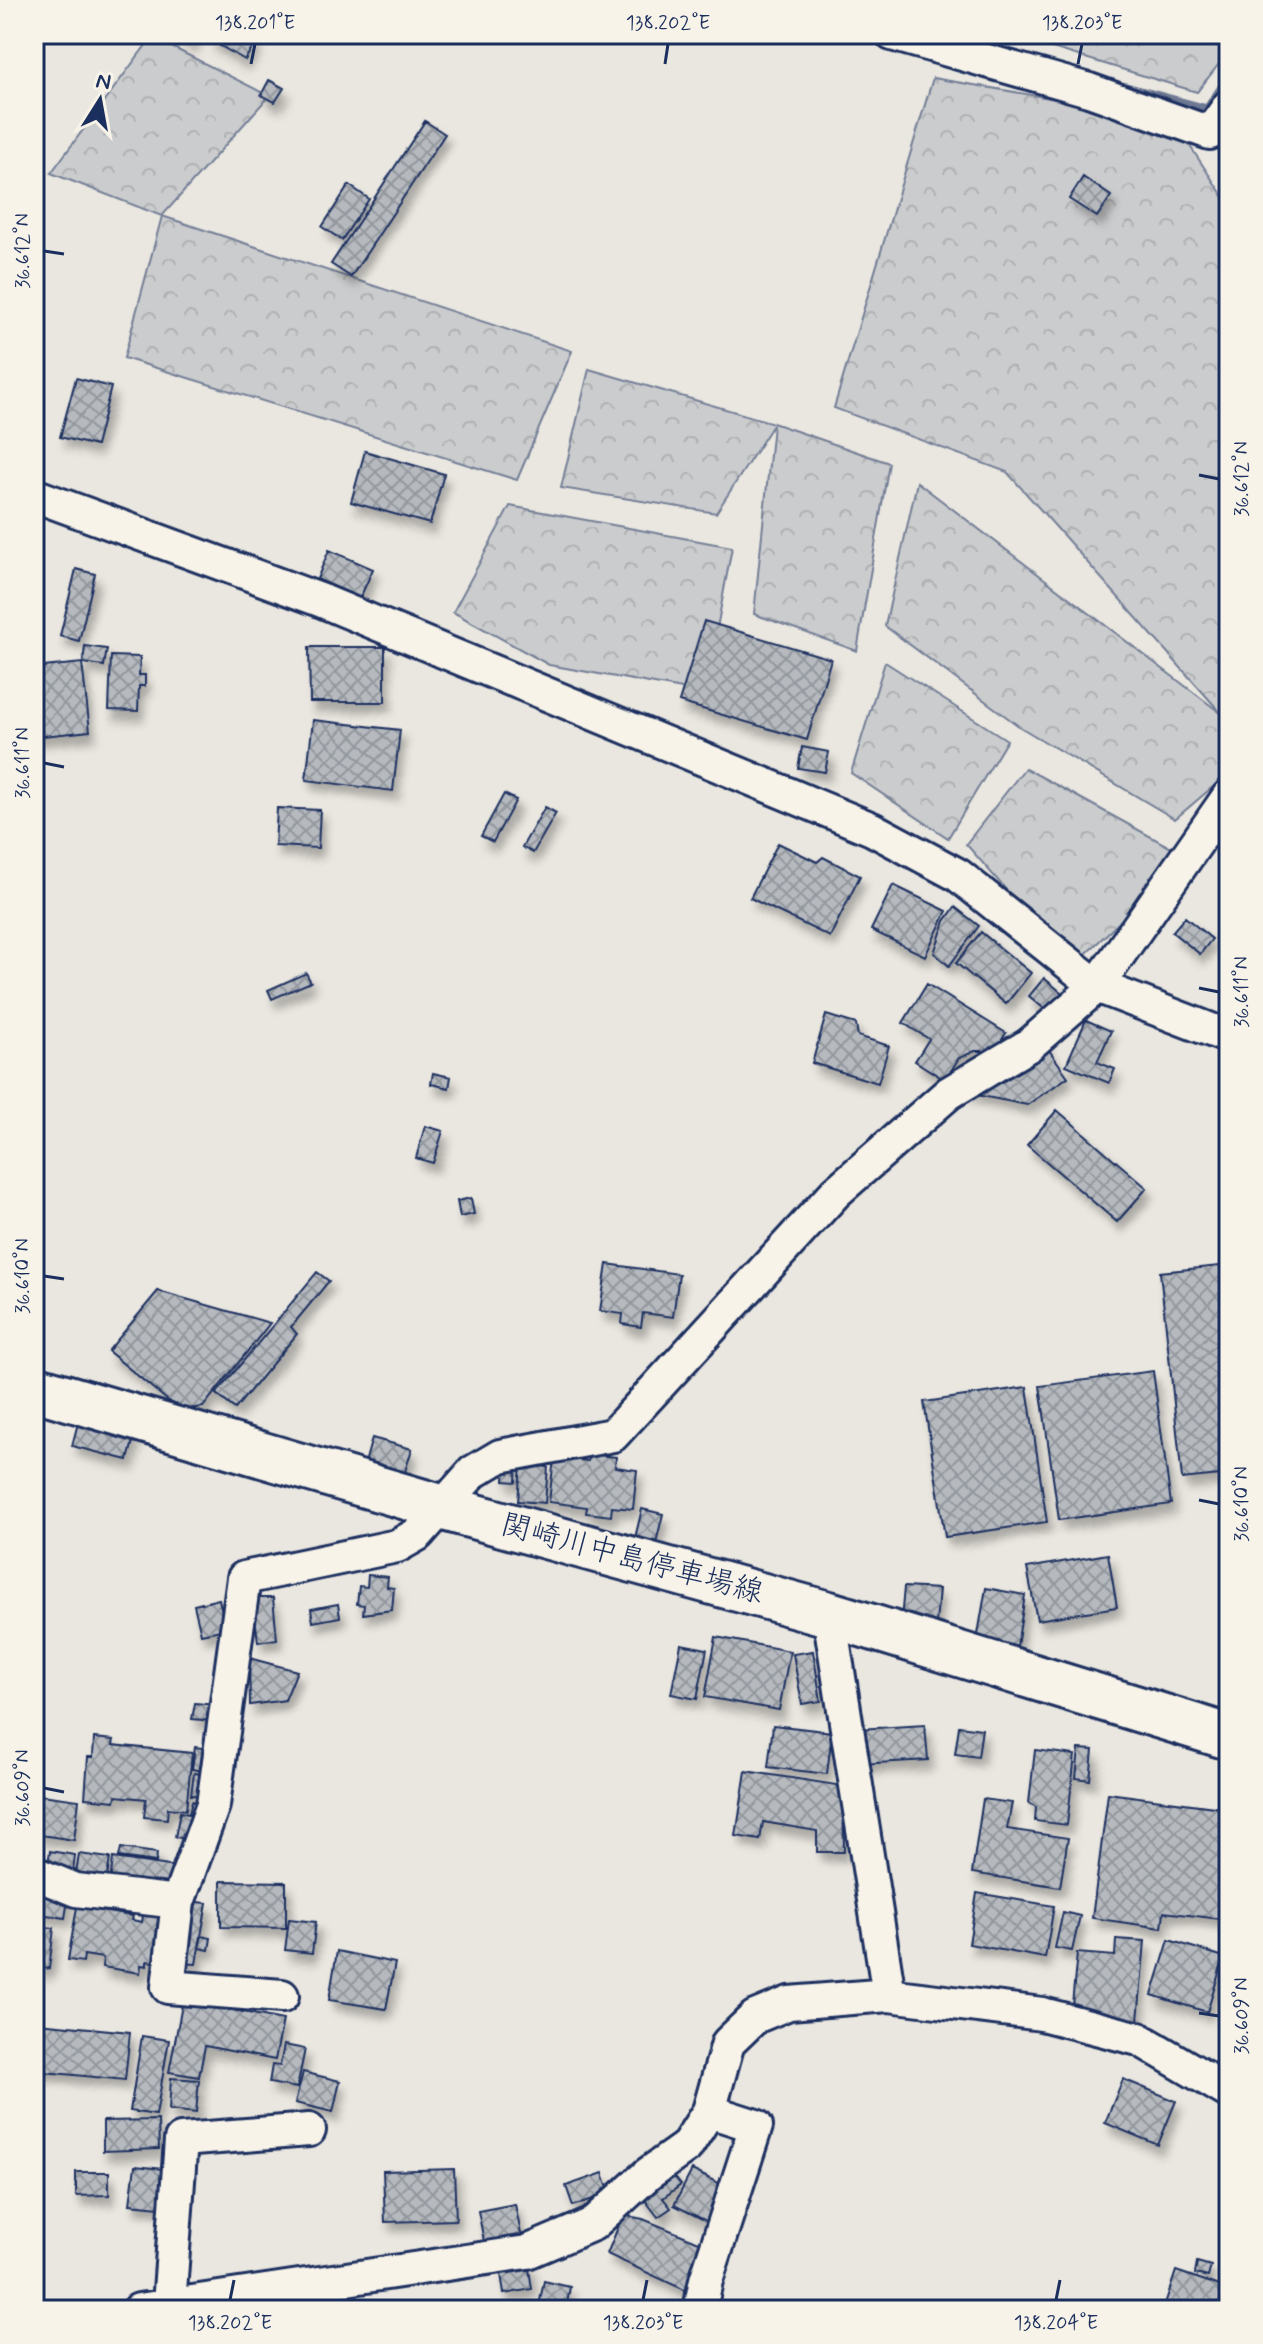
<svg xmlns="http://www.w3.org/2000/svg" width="1263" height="2344" font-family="Mynerve,'Klee One',sans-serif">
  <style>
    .park { fill: url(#park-crowns); stroke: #737e96; stroke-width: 2 }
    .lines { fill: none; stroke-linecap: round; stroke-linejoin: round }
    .stream { stroke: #6d7892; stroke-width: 9 }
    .building { fill: url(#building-cross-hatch); stroke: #1b2f5e; stroke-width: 2; filter: url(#shadow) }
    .street-casing { stroke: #1b2f5e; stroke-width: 38 }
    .secondary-casing { stroke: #1b2f5e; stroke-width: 50 }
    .street { stroke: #f7f3e8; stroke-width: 32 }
    .secondary { stroke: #f7f3e8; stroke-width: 44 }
    .ticks { fill: none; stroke: #1b2f5e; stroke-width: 3 }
    .labels { text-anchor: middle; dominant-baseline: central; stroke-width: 8; stroke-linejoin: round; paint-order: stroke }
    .street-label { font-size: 30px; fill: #1b2f5e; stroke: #f7f3e8 }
    .neatline { fill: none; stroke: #1b2f5e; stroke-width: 3 }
    .ticks-label { font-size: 20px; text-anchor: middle; fill: #1b2f5e }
  </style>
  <defs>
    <pattern id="park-crowns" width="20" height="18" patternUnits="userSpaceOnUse" patternTransform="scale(2)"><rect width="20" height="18" fill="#cbcccd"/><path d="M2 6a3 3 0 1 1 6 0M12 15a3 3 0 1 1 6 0" fill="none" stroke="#aeb0b2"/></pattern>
    <pattern id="building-cross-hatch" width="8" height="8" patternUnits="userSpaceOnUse" patternTransform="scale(2)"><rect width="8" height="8" fill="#b6babf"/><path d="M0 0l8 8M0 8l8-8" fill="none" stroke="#93989e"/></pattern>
    <filter id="shadow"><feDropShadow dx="5" dy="9" stdDeviation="4" flood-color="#0004"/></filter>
  </defs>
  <rect width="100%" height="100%" fill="#eae7e0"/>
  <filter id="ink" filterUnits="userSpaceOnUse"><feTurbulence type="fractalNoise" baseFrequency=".0125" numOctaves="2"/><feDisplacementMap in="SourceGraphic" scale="16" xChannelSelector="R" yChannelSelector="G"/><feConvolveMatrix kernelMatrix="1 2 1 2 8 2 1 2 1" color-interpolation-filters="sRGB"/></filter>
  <g filter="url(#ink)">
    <path class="park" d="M1006,34H1229V51L1197,92Z
      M152,37L269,96L162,216L572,351L517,480L124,358L162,216L51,173Z
      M933,78L1172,119L1229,205V773L1175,819L1020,727L885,626L917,482L1222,714L1007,472L834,408Z
      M589,369L773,423L889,463L857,651L754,614L773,425L716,513L561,488Z
      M510,506L732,547L705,693L549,665L453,612Z
      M885,662L1007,740L948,838L851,773Z
      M1025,768L1188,857L1073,966L966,844Z"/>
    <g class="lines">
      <path class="stream" d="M1126,87L1207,109L1229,77"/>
    </g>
    <path class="building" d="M174,34H195L192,43Z
      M213,34H244L256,41L245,60L210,40Z
      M269,80L284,88L275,102L261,95Z
      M425,121L445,134L351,277L331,264Z
      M1083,177L1111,196L1097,217L1069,199Z
      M349,185L369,199L342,240L322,227Z
      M76,378L111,387L96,446L60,437Z
      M365,451L444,474L430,524L351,502Z
      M329,550L373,569L360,598L317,579Z
      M76,569L95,574L79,641L60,636Z
      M704,621L831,659L807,740L679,702Z
      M85,646L107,649L104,666L83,663Z
      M309,647H385V702H310Z
      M111,656L140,657L139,675H145V686H139L138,711L109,710Z
      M82,663L90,731L34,737V668Z
      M313,720L400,730L393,791L306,780Z
      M802,747L829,752L825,772L798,768Z
      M504,794L516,800L493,842L481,836Z
      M545,807L556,813L533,853L522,847Z
      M277,808L320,810L318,848L275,846Z
      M778,843L817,862L823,857L860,876L830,937L750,898Z
      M893,885L947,911L925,956L871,930Z
      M955,907L979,926L949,966L934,953L945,921Z
      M1185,917L1212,939L1200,954L1172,932Z
      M981,932L1031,973L1006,1004L956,963Z
      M306,973L311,982L272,999L268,990Z
      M1044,978L1062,993L1047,1011L1029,996Z
      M927,984L1006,1033L995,1051H975L959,1058L945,1080L915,1061L929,1039L903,1023Z
      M826,1015L856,1024L858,1036L889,1046L878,1083L812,1063Z
      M1086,1020L1111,1031L1097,1062L1115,1069L1109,1083L1066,1065Z
      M1042,1040L1068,1077L1027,1105L966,1093Z
      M433,1073L451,1077L449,1088L431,1084Z
      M1057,1110L1147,1188L1117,1222L1027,1145Z
      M425,1126L443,1131L433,1163L416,1158Z
      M471,1198L474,1214L460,1217L457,1201Z
      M607,1264L679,1274L673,1317L643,1313L641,1327L622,1324L623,1314L600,1311Z
      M1229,1265V1474L1182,1479L1160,1272Z
      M317,1272L329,1281L291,1327L297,1334L235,1409L216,1394Z
      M158,1291L270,1323L203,1407L179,1410L108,1351Z
      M1153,1371L1171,1504L1059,1520L1040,1386Z
      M1027,1387L1047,1522L945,1537L924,1402Z
      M79,1419L135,1434L128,1460L72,1446Z
      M372,1438L412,1449L404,1475L365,1463Z
      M588,1454L616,1457L615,1467L637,1470L633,1509L612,1507L611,1516L586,1513L587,1507L549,1502L554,1458L588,1461Z
      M505,1464L517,1465L516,1482L504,1481Z
      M521,1465L548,1467L545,1503L518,1501Z
      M642,1509L663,1514L655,1547L634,1542Z
      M1108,1554L1117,1607L1037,1620L1027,1568Z
      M368,1575L388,1577L387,1587L394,1588L392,1610L363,1614L364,1605L357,1604L359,1586L367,1587Z
      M904,1587L939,1589L936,1624L901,1621Z
      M986,1588L1025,1595L1016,1653L976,1646Z
      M253,1598H273L277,1639L258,1642Z
      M219,1599L226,1629L201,1634L194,1605Z
      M338,1604L340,1617L313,1622L311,1609Z
      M716,1637L790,1651L779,1710L705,1697Z
      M681,1644L707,1649L697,1699L671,1694Z
      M813,1651L821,1701L802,1704L793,1654Z
      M249,1658L297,1671L285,1700L250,1705Z
      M195,1703L215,1705L213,1721L192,1719Z
      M773,1725L832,1732L827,1774L768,1767Z
      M925,1725L928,1760L860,1764L858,1729Z
      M959,1726L982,1729L978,1757L955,1754Z
      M94,1738L114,1740L113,1745L192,1753L186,1810L168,1808L167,1819L144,1817L146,1799L116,1796L115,1801L85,1798L88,1757H93Z
      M195,1747L210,1749L207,1772L192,1769Z
      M1079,1749L1093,1750L1090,1780L1076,1778Z
      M1035,1750L1075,1755L1067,1825L1035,1821L1036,1807L1029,1803Z
      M746,1771L843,1786L844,1852H817V1831L763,1822L760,1840L736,1836Z
      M194,1773L207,1775L205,1796L191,1795Z
      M1108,1793L1229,1809V1920L1164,1912L1162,1928L1092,1918Z
      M34,1794L79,1800L74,1840L34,1834Z
      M983,1799L1012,1803L1007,1829L1068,1838L1060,1887L972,1873Z
      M192,1801L198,1803L192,1840L175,1837L180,1812L189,1814Z
      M121,1848L157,1853L156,1862L119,1857Z
      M50,1851L75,1855L73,1872L47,1869Z
      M79,1854L110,1858L106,1885L75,1881Z
      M113,1858L177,1867L173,1894L110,1884Z
      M34,1878L69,1894L65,1918L34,1913Z
      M221,1881L286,1882V1928L221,1927Z
      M977,1893L1054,1906L1045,1958L969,1944Z
      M79,1895L101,1899L99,1911L133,1916L132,1920L142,1922L144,1909L173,1914L165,1964L147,1961V1966L141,1965L140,1973L102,1967L103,1958L84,1955L83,1962L68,1960Z
      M185,1901L207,1903L196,1964L179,1963Z
      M1063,1912L1080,1916L1072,1951L1055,1948Z
      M289,1919L316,1922L312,1953L285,1950Z
      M34,1926L54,1928L49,1969L34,1967Z
      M202,1936L211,1938L209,1950L199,1948Z
      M1116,1939L1145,1941L1138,2021L1071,2015L1077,1953L1115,1956Z
      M1169,1940L1224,1957L1207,2012L1152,1995Z
      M337,1951L395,1963L386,2009L329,2000Z
      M183,2000L283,2020L275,2060L205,2046L199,2077L169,2072Z
      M38,2023L130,2032L125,2080L34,2071Z
      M142,2036L169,2040L156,2115L130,2111Z
      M284,2045L305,2049L297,2088L269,2083L272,2065L280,2066Z
      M303,2072L340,2081L333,2112L295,2103Z
      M171,2078L199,2080L196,2113L169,2110Z
      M1123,2079L1176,2101L1158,2145L1105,2123Z
      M158,2120L159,2149L103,2151V2121Z
      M135,2166L163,2169L159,2207L130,2204Z
      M454,2169L456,2220L385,2222L383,2171Z
      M668,2169L681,2185L663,2198L671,2208L658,2217L638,2191Z
      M692,2170L730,2189L712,2224L674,2205Z
      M76,2172H109V2195L76,2196Z
      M603,2173L610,2193L573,2206L566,2186Z
      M515,2204L522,2239L485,2246L478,2211Z
      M623,2215L643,2219L709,2246L691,2293L607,2254Z
      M528,2262L532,2289L504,2294L500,2267Z
      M1197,2262L1211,2266L1208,2277L1195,2274Z
      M1176,2271L1229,2289V2310H1163Z
      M1223,2271L1229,2273V2286L1220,2284Z
      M544,2281L570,2287L566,2310H538Z"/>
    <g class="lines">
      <g class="street-casing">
        <path id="street" d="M892,34L1089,90L1210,133L1229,106
          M34,495L320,600L872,829L958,875L1097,986L1229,1037
          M34,1873L76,1890L178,1902
          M889,1995L1042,2014L1139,2039L1229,2092
          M282,1996L168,1987L178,1902L213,1805L244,1578L397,1546L418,1534L473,1472L500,1456L613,1435L836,1192L949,1093L1029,1045L1097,986L1229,796
          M169,2305L181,2140L309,2130
          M139,2310L527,2252L593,2224L648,2174L686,2147L709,2111L728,2043L755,2017L789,2003L889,1995L829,1614
          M700,2310L706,2280L756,2126L709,2111"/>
      </g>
      <g class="secondary-casing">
        <path id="secondary" d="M34,1388L444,1508L829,1614L1229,1737"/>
      </g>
      <use href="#street" class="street"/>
      <use href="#secondary" class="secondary"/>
    </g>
  </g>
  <path class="ticks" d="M251,64L255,44M665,64L668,44M1078,64L1082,44M44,251L64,254M1199,475L1219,479M44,763L64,767M1199,988L1219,992M44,1276L64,1279M1199,1500L1219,1504M44,1788L64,1792M1199,2013L1219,2016M230,2300L234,2280M643,2300L647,2280M1056,2300L1060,2280"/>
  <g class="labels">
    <g class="street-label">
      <text transform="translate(632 1559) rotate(15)">関崎川中島停車場線</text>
    </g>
  </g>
  <rect width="1263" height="2344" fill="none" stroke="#f7f3e8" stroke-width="88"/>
  <g transform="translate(100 100) rotate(11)" stroke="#f7f3e8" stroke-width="6" paint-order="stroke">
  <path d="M0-6L14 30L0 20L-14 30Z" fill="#1b2f5e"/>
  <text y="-12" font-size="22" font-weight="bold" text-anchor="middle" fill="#1b2f5e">N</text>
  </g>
  <rect x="44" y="44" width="1175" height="2256" class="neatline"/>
  <g class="ticks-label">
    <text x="255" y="29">138.201°E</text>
    <text x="668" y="29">138.202°E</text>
    <text x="1082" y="29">138.203°E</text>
    <text transform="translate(22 251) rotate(-90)" y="7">36.612°N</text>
    <text transform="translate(1241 479) rotate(-90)" y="7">36.612°N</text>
    <text transform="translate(22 763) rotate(-90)" y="7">36.611°N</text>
    <text transform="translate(1241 992) rotate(-90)" y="7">36.611°N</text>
    <text transform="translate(22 1276) rotate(-90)" y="7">36.610°N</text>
    <text transform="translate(1241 1504) rotate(-90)" y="7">36.610°N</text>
    <text transform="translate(22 1788) rotate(-90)" y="7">36.609°N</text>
    <text transform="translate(1241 2016) rotate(-90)" y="7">36.609°N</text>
    <text x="230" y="2329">138.202°E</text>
    <text x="643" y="2329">138.203°E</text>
    <text x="1056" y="2329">138.204°E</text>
  </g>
</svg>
